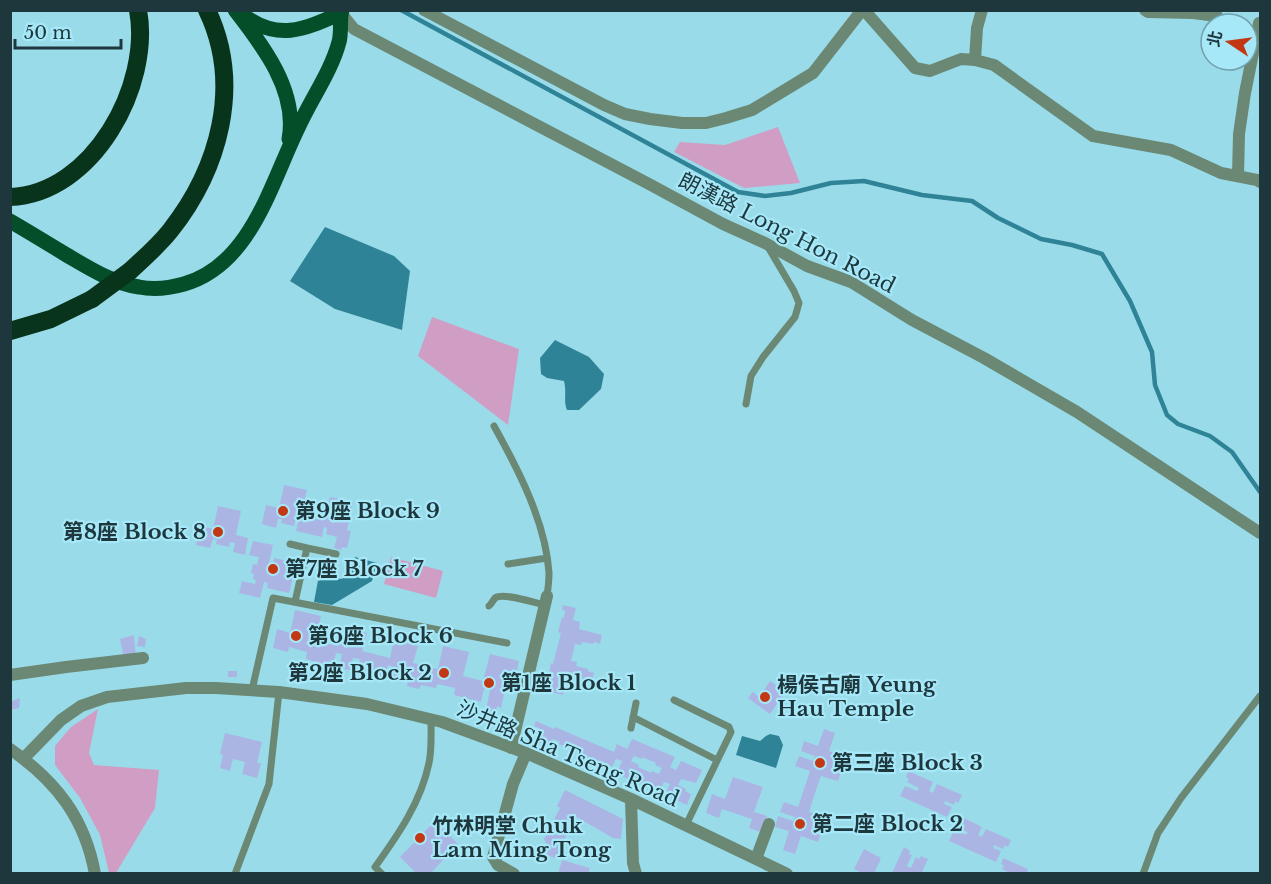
<svg xmlns="http://www.w3.org/2000/svg" width="1271" height="884" font-family="'Libre Baskerville','Noto Sans TC',serif">
  <style>
    .green { fill: #d09ec4 }
    .water { fill: #2e8496 }
    .lines { fill: none; stroke-linecap: round; stroke-linejoin: round }
    .stream { stroke: #2e8496; stroke-width: 4.5 }
    .building { fill: #aab5e4; fill-rule: evenodd }
    .lane { stroke: #6a8873; stroke-width: 7 }
    .street { stroke: #6a8873; stroke-width: 12 }
    .primary { stroke: #054e2a; stroke-width: 15 }
    .highway { stroke: #09341c; stroke-width: 18 }
    .highway-bridge { stroke: #09341c; stroke-width: 18 }
    .poi-dot { fill: #c23814; stroke: #a7e8f8; stroke-width: 2 }
    .labels { text-anchor: middle; dominant-baseline: central; stroke-width: 4.5; stroke-linejoin: round; paint-order: stroke }
    .street-label { font-size: 21px; fill: #1d373d; stroke: #a7e8f8 }
    .poi-label { font-size: 21px; font-weight: bold; fill: #1d373d; stroke: #a7e8f8; text-anchor: start }
  </style>
  <rect width="100%" height="100%" fill="#9adbea"/>
  <path class="green" d="M778,127L800,183L744,188L674,152L680,142L725,145Z
    M432,317L519,349L508,425L418,356Z
    M391,557L443,571L436,598L384,584Z
    M98,709L89,753L94,765L159,770L155,808L116,873H109L100,835L80,798L55,765V746L71,727Z"/>
  <path class="water" d="M325,227L394,256L410,271L402,330L335,309L290,281Z
    M555,340L589,357L604,374L601,389L579,410H567C563,401 567,393 564,381L547,378L541,374L540,358Z
    M355,557L377,563L372,581L332,605L314,602L319,575L342,579L350,572Z
    M770,734L779,736L783,745L776,768L736,755L742,736L760,741L766,736Z"/>
  <g class="lines">
    <path class="stream" d="M401,10L738,192L765,196L791,193L831,183L864,181L922,195L972,201L998,218L1041,239L1072,245L1102,254L1130,301L1152,352L1155,385L1167,415L1178,424L1210,436L1232,452L1260,492"/>
  </g>
  <path class="building" d="M284,485L307,490L301,515L325,520L330,497L353,502L347,530L351,531L347,548L342,547L341,550L334,548L337,537L326,534L327,528L324,527L322,537L296,531L298,522L295,521L294,526L281,523L282,519H278L276,528L262,524L266,505L279,508Z
    M218,506L241,511L236,535L248,538L245,555L233,552L235,543L230,542L229,547L216,544L217,540L213,539L210,548L196,545L201,526L213,529Z
    M253,541L273,545L269,563L273,564L274,558L296,563L289,593L267,588L268,583L264,582L260,598L239,593L242,581L255,584L256,580L253,579L254,574L251,573L253,564L257,565L259,557L249,555Z
    M563,605L576,608L573,620L580,622L579,629L602,635L600,644L594,642L593,644L582,642L581,645L575,644L571,661L577,662L576,666L588,669V671L594,673L592,681L586,679V681L573,678L571,684L566,682L563,695L547,691L550,678H548L551,663L553,664L561,633L558,632L562,617L564,618L565,611L562,610Z
    M295,610L321,616L315,640L338,646L343,627L367,633L362,651L390,658L394,640L418,646L413,663L438,669L443,646L469,652L463,676L483,681L490,654L519,661L514,683L507,682L501,708L497,706L496,712L486,710L490,690L484,689L481,702L454,695L455,688L437,684L436,688L421,685L419,689L407,686L410,672L404,670L401,683L390,680L393,667L388,665L384,680L356,673L360,659L353,658L350,670L339,668L342,654L336,653L333,667L306,659L307,652L289,647L288,652L273,648L277,629L290,633Z
    M134,635L136,657L124,658L120,639Z
    M139,636L146,639L145,647L137,646Z
    M228,671H237V677H228Z
    M770,681L785,692L770,714L748,698L753,692L759,697Z
    M20,698L19,708L10,710V702Z
    M536,721L554,729L555,727L614,752L617,744L627,749L632,739L675,757L670,767L676,770L681,761L702,770L696,783L681,779L678,785L686,789L685,791L691,794L687,805L665,795L670,784L664,782L659,792L617,774L622,761L616,759L612,767L559,744L560,742L553,739L550,747L534,740L539,728L534,726ZM634,756L642,759V757L656,763L655,765L662,768L659,774L652,771L651,773L638,767L639,765L631,761Z
    M824,729L835,733L829,751L846,757L838,781L821,776L815,793L809,812L826,818L818,842L801,836L795,854L783,850L789,831L775,827L778,816L793,821L795,817L780,812L784,802L798,807L810,771L795,766L799,756L813,761L815,756L801,751L804,741L818,746Z
    M225,733L262,742L257,763H261L257,778L242,774L245,762L233,759L230,771L220,768L223,755L220,754Z
    M908,771L933,782L929,791L933,793L937,784L962,795L958,803L955,801L954,805L945,801L944,804L952,807L947,817L900,796L905,786L917,791L919,788L907,782L909,779L906,777Z
    M733,777L763,787L754,812L767,816L761,832L749,828L752,819L722,809L719,818L706,813L712,794L725,799Z
    M565,790L623,819L621,839L613,838L575,816L556,858L544,854L547,845L544,839L560,808L557,806Z
    M958,815L982,827L978,835L982,837L986,829L1011,840L1008,847L1005,845L1003,849L994,845L993,848L1001,851L996,862L949,841L954,830L966,835L968,832L956,827L958,823L955,821Z
    M435,821L458,844L430,874H417L400,857Z
    M904,847L910,851L909,854L912,855L907,866L911,868L916,857L919,859L921,856L928,859L921,874L892,873Z
    M864,849L881,858L874,874H864L854,869Z
    M1003,858L1028,869L1026,874H1012L1002,869L1004,866L1001,864Z
    M562,860L590,868L588,874H558Z"/>
  <g class="lines">
    <path class="lane" d="M746,404L751,376L763,357L795,317L799,303L794,291L768,247
      M494,426C518,469 546,523 549,573C549,581 548,589 547,596
      M290,544L307,548
      M508,564L547,558
      M295,602L307,548L336,554
      M489,606C490,606 494,599 495,598C504,592 534,603 545,605
      M252,690L273,598L507,643
      M674,700L729,727L731,732L686,825
      M633,717L717,760
      M631,728L636,703
      M235,874L269,784L279,692
      M382,874L375,867C398,835 421,802 429,763C432,749 431,734 431,720
      M1143,874L1158,833L1181,798L1260,696"/>
    <path class="street" d="M424,10L604,105L625,114L650,119L682,123H706L726,118L752,110L813,73L862,10
      M864,10L915,68L930,71L961,59L975,60L994,65L1093,136L1171,150L1221,173L1257,180L1260,182
      M1145,10L1148,12L1193,13L1217,16
      M341,13L354,29L649,184L723,224L765,243L807,266L851,282L912,320L984,358L1077,412L1260,533
      M975,60L977,28L982,10
      M1238,176L1239,134L1245,93L1259,23
      M10,675L66,667L143,658
      M511,748L547,596
      M10,749C56,781 85,818 95,874
      M24,758L61,720L81,706L107,697L186,688H216L279,692L367,704L442,722L526,753L631,799L787,874
      M631,799L633,863L636,874
      M756,859L769,824
      M514,874L498,865L493,857L513,784L526,753"/>
    <path class="primary" d="M235,10C263,46 298,91 289,139
      M243,15C278,42 305,29 341,13
      M10,221C29,232 47,243 65,254C89,268 112,283 139,287C154,290 170,288 184,284C251,265 271,183 298,128C311,99 331,72 339,42C342,31 339,20 342,10"/>
    <path class="highway" d="M10,197C93,194 152,85 138,10
      M130,271C144,258 158,246 170,231C219,169 243,85 207,10
      M10,331L51,319L92,299"/>
    <path class="highway-bridge" d="M92,299L130,271"/>
  </g>
  <g class="poi-dot">
    <circle cx="283" cy="511" r="6"/>
    <circle cx="218" cy="532" r="6"/>
    <circle cx="273" cy="569" r="6"/>
    <circle cx="296" cy="636" r="6"/>
    <circle cx="444" cy="673" r="6"/>
    <circle cx="489" cy="683" r="6"/>
    <circle cx="765" cy="697" r="6"/>
    <circle cx="820" cy="763" r="6"/>
    <circle cx="800" cy="824" r="6"/>
    <circle cx="420" cy="838" r="6"/>
  </g>
  <g class="labels">
    <g class="street-label">
      <text transform="translate(787 233) rotate(27)">朗漢路 Long Hon Road</text>
      <text transform="translate(568 754) rotate(23)">沙井路 Sha Tseng Road</text>
    </g>
    <g class="poi-label">
      <text x="295" y="511">第9座 Block 9</text>
      <text x="206" y="532" text-anchor="end">第8座 Block 8</text>
      <text x="285" y="569">第7座 Block 7</text>
      <text x="308" y="636">第6座 Block 6</text>
      <text x="432" y="673" text-anchor="end">第2座 Block 2</text>
      <text x="501" y="683">第1座 Block 1</text>
      <text x="777" y="685">楊侯古廟 Yeung<tspan x="777" dy="24">Hau Temple</tspan></text>
      <text x="832" y="763">第三座 Block 3</text>
      <text x="812" y="824">第二座 Block 2</text>
      <text x="432" y="826">竹林明堂 Chuk<tspan x="432" dy="24">Lam Ming Tong</tspan></text>
    </g>
  </g>
  <rect width="1271" height="884" fill="none" stroke="#1d373d" stroke-width="24"/>
  <g transform="translate(1229 42) rotate(283)"><circle r="28" fill="#a7e8f8" stroke="#70a1ad" stroke-width="1.5"/>
  <path d="M0-4.5L10 22L0 15L-10 22Z" fill="#c23814"/>
  <text y="-9" font-size="16" font-weight="bold" text-anchor="middle" fill="#1d373d">北</text>
  </g>
  <path d="M15 39v9h106v-9" fill="none" stroke="#1d373d" stroke-width="3"/>
  <text x="24" y="39" font-size="18" fill="#1d373d" stroke="#a7e8f8" stroke-width="4.5" paint-order="stroke">50 m</text>
</svg>
